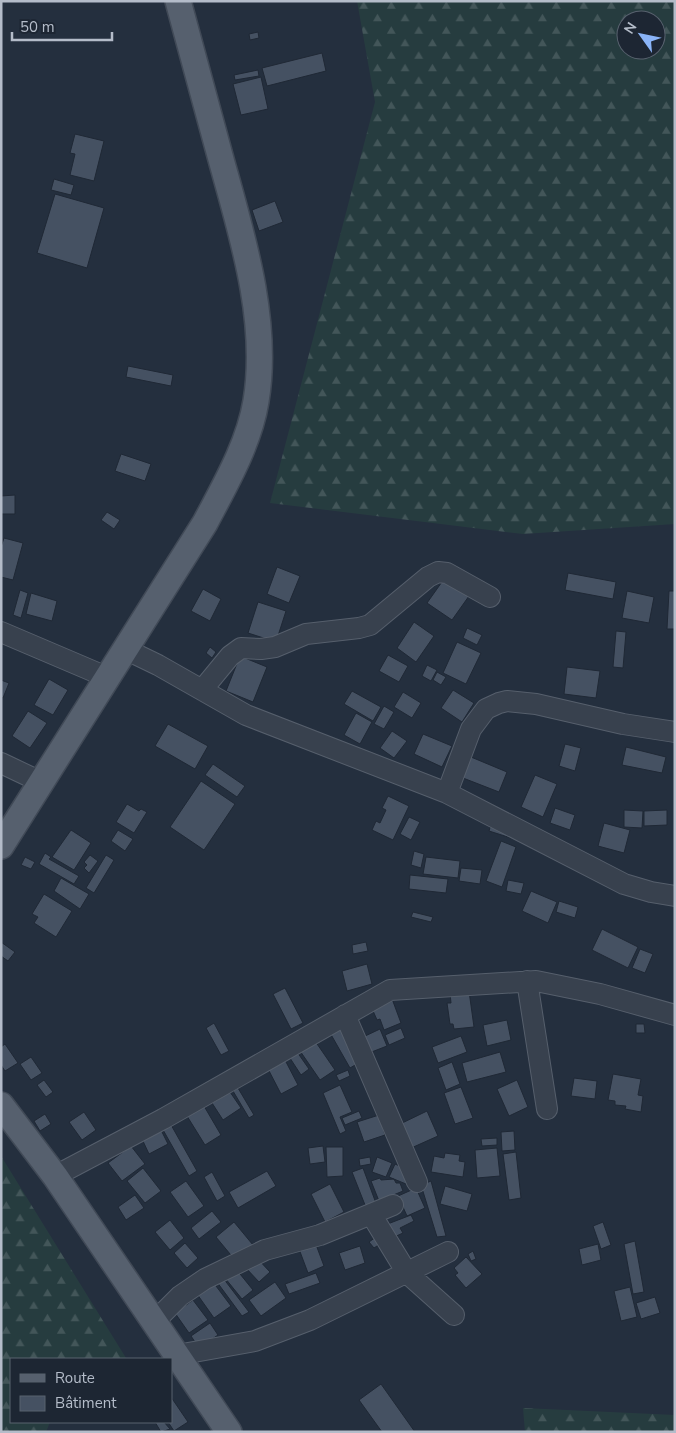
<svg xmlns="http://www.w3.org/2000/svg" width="676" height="1433" font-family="'Nunito Sans',sans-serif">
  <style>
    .forest { fill: url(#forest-firs); fill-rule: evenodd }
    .building { fill: #455162; stroke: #1f2835 }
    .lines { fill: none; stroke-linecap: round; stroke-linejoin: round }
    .minor-casing { stroke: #565f6c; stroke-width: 22 }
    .major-casing { stroke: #414a57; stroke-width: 28 }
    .minor { stroke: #38414e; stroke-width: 20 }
    .major { stroke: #56606e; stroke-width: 25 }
  </style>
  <defs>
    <pattern id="forest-firs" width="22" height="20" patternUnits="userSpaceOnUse" patternTransform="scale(1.25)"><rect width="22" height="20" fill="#263c3f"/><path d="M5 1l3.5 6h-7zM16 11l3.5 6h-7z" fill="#435659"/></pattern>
  </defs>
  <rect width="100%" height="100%" fill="#242f3e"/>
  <path class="forest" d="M357,1H675V524L523,534L270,503L375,102ZM626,20H656V50H626Z
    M1,1156L126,1358L11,1359V1422H50L46,1432H1Z
    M523,1408L675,1415V1432H525Z"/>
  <path class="building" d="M258,32L259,38L250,40L249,34Z
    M322,53L326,71L267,86L262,68Z
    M258,70L259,76L235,80L234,75Z
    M261,77L268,109L241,115L233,84Z
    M75,134L104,141L94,181L70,175L75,154L70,153Z
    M54,179L74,185L71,195L51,190Z
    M55,194L104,208L87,268L37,253Z
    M275,201L283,222L259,231L252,210Z
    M128,366L173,375L171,386L126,377Z
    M121,454L151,464L145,481L115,471Z
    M15,495V514H1V496Z
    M107,512L120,520L114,529L101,520Z
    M4,538L23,543L13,580L1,577V547Z
    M277,567L300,576L289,603L267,594Z
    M568,573L616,582L613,599L565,590Z
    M444,579L469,596L452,620L427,603Z
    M203,589L221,599L210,621L191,611Z
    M20,590L28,593L21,618L13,615Z
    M627,591L654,597L649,623L622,618Z
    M669,591H675V629H667Z
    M31,593L57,601L52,621L26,614Z
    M258,602L286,611L276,642L248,633Z
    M414,622L434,636L416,662L397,648Z
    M467,628L482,635L477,645L463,638Z
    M616,631L626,632L623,668L613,667Z
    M457,642L481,653L466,684L443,673Z
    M210,647L216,652L212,658L206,653Z
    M388,655L408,666L399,682L379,671Z
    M240,656L267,667L253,702L226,691Z
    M427,665L437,670L431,681L422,676Z
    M567,667L600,671L596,698L564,694Z
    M437,672L446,677L441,685L433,680Z
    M49,679L68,690L53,715L34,705Z
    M1,680L9,683L3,698L1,697Z
    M453,690L474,703L462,722L441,708Z
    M352,691L381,707L373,721L344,704Z
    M403,692L421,703L412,718L394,707Z
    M384,706L394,712L384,729L374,724Z
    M28,711L47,723L30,748L12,736Z
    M356,713L372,722L360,744L344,735Z
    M168,724L208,746L195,769L155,746Z
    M392,731L407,741L394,758L380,748Z
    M423,734L452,746L442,767L414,754Z
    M565,744L581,748L575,771L559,766Z
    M626,747L666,757L662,773L622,765Z
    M471,757L507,772L499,792L463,778Z
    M213,764L245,786L237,797L205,775Z
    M535,775L557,784L543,817L521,807Z
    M201,781L235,804L204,850L170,827Z
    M388,796L409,806L393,840L372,830L376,821L380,823L386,810L382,808Z
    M127,804L139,811L141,809L147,812L134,833L116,822Z
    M555,808L575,815L570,830L550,823Z
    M624,810L643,811L642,828L624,827Z
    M667,810V825L644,826V811Z
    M409,817L420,822L411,840L400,834Z
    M604,823L630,830L624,853L598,846Z
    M491,824L513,831L511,838L489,831Z
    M71,830L91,843L74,870L52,857Z
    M118,830L133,839L125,851L111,841Z
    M501,841L516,847L502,887L486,881Z
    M414,851L424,854L421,868L411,865Z
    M45,853L51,857L49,859L79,876L74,884L39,864Z
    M90,855L98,861L89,873L84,868L87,865L84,862Z
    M106,855L114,860L94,893L86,888Z
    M25,857L35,862L31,869L21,865Z
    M426,857L460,861L458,878L423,874Z
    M461,868L482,870L480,884L459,881Z
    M410,875L448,879L446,893L409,889Z
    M61,878L89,894L80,909L54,891Z
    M508,880L524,883L521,894L506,891Z
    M531,891L557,902L548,923L522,911Z
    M44,894L72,911L56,937L34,923L38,917L32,914Z
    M559,901L578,907L575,918L556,912Z
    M413,912L433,917L431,922L411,917Z
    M602,929L638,947L628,968L592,950Z
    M1,942L15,952L8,961L1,956Z
    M366,942L368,951L353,954L352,945Z
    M640,949L653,954L645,973L632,968Z
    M367,964L372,984L347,991L342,971Z
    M285,988L303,1023L291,1029L273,994Z
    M469,991L474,1027L454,1029L453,1024H450L447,1003H451L450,993Z
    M391,996L401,1023L384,1030L380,1019L377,1020L370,1004Z
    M507,1020L511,1040L487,1046L483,1025Z
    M214,1023L229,1051L221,1055L206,1028Z
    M341,1024L362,1061L350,1068L329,1031Z
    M636,1024H644L645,1033H636Z
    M401,1028L405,1038L389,1045L385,1035Z
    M380,1029L387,1046L369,1053L363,1037Z
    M461,1036L467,1052L438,1063L432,1047Z
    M313,1038L335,1070L320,1080L298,1048Z
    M5,1044L18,1063L5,1071L1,1065V1047Z
    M295,1049L309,1069L301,1075L288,1055Z
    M500,1052L506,1072L467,1082L462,1063Z
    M31,1057L42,1073L31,1080L20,1064Z
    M284,1058L298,1085L281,1094L267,1067Z
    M452,1062L460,1084L446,1090L438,1068Z
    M348,1070L350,1076L339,1081L336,1075Z
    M613,1074L641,1079L638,1095L643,1096L641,1112L625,1109L626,1106L615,1105V1101L608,1100Z
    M574,1078L597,1081L595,1099L571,1096Z
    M44,1080L53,1092L46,1097L37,1085Z
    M517,1080L528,1107L509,1116L497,1089Z
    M340,1085L352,1112L340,1117L346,1131L340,1134L323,1093Z
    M461,1087L473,1118L455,1124L444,1093Z
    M238,1088L254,1115L249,1118L233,1091Z
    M230,1092L241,1108L223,1120L212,1103Z
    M204,1106L221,1135L205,1145L187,1116Z
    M359,1111L362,1118L345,1125L342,1118Z
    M427,1111L438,1136L409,1149L398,1125Z
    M84,1112L96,1130L82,1140L69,1122Z
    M45,1114L51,1124L40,1131L34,1121Z
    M379,1115L385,1135L364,1142L357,1122Z
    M170,1123L197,1171L189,1176L162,1128Z
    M161,1130L168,1144L149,1154L142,1139Z
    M514,1131L515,1150L502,1151L501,1132Z
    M497,1138V1145L482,1146L481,1139Z
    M131,1146L145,1164L122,1181L108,1163Z
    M323,1146L325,1162L310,1164L308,1148Z
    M326,1147H343V1176L327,1177Z
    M497,1148L500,1176L477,1178L475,1150Z
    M516,1152L521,1198L509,1200L503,1154Z
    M445,1153L460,1155L459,1161L465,1162L463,1177L431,1172L434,1156L444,1158Z
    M370,1157L371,1164L360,1166L359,1159Z
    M377,1157L392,1163L386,1177L372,1172Z
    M395,1164L411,1171L406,1184L389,1177Z
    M143,1168L161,1191L145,1203L127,1181Z
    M363,1168L377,1206L367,1210L352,1172Z
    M267,1171L276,1186L238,1208L229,1192Z
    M212,1172L225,1196L217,1201L204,1177Z
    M380,1178L381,1180L394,1179L396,1183H400L403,1191L379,1201L371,1181Z
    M186,1181L204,1206L188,1217L170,1192Z
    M431,1181L446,1236L437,1237L421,1185Z
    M330,1184L344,1212L325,1222L311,1194Z
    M445,1186L472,1194L467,1211L440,1204Z
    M416,1188L425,1208L407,1216L398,1196Z
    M135,1195L144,1208L126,1220L118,1207Z
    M212,1211L221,1222L199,1239L191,1228Z
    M411,1215L414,1221L400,1228L403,1233L392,1238L385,1225Z
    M170,1220L184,1238L170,1250L155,1232Z
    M234,1222L253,1245L235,1260L216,1237Z
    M603,1222L611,1245L601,1249L593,1226Z
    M376,1237L380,1244L374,1248L369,1242Z
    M635,1241L644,1292L633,1294L624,1244Z
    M315,1242L324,1266L308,1273L299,1249Z
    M185,1243L198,1258L187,1268L174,1253Z
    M598,1244L601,1260L582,1265L579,1249Z
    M360,1246L365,1263L345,1270L339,1253Z
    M473,1251L476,1259L471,1261L468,1254Z
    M256,1257L270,1272L259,1282L245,1267Z
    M466,1257L482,1274L466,1288L455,1275L458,1273L454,1268Z
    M236,1269L253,1290L242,1299L225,1278Z
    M316,1273L320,1283L289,1294L285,1284Z
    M220,1274L249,1312L242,1316L214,1278Z
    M213,1282L231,1306L214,1318L197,1294Z
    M275,1282L286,1298L261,1316L249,1300Z
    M630,1287L637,1317L621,1321L614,1291Z
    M655,1297L660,1313L641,1319L636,1303Z
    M193,1300L208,1320L189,1333L175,1313Z
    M210,1323L218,1335L199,1348L191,1336Z
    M381,1384L415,1432H382L359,1400Z
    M171,1397L188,1422L174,1431L168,1422H171Z
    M155,1422H164L170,1429L161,1432Z"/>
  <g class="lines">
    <g class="minor-casing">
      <path id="minor" d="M1,632L109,678
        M127,650L158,665L246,715L447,793L624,884L651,892L675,896
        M202,690L230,656L241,648L261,649L275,647L306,634L359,628L370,625L428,577L438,572L447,573L490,597
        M1,763L41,782
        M447,793L471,729L486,709L499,703L507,701L536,704L623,724L675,732
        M527,981L547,1109
        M345,1015L417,1182
        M55,1176L163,1119L390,990L536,981L600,994L675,1015
        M371,1214L407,1273L454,1315
        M154,1322L180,1296L205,1279L265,1250L320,1235L393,1205
        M177,1355L255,1341L310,1320L448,1252"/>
    </g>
    <g class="major-casing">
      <path id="major" d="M1,846L205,523C225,485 249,444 256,401C269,323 243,238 222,163C207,109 193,55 178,1
        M1,1105L55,1176L229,1432"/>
    </g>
    <use href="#minor" class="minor"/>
    <use href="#major" class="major"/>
  </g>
  <rect width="676" height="1433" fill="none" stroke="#b4bcc9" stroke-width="5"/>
  <rect x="10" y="1358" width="162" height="65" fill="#1d2633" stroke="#59626f"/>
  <rect x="20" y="1374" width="25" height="8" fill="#56606e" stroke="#59626f"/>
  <text x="55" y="1383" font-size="15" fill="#b4bcc9">Route</text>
  <rect x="20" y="1396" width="25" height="15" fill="#455162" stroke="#59626f"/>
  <text x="55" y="1408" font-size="15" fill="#b4bcc9">Bâtiment</text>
  <g transform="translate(641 35) rotate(303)"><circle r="24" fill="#1d2633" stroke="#59626f"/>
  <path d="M0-4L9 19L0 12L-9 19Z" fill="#8ab4f8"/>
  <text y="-8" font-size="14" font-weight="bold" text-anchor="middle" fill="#b4bcc9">N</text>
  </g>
  <path d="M12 32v8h100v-8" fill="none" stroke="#b4bcc9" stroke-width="2.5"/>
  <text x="20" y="32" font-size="15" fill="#b4bcc9" stroke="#1d2633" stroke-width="4" paint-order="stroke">50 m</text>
</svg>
